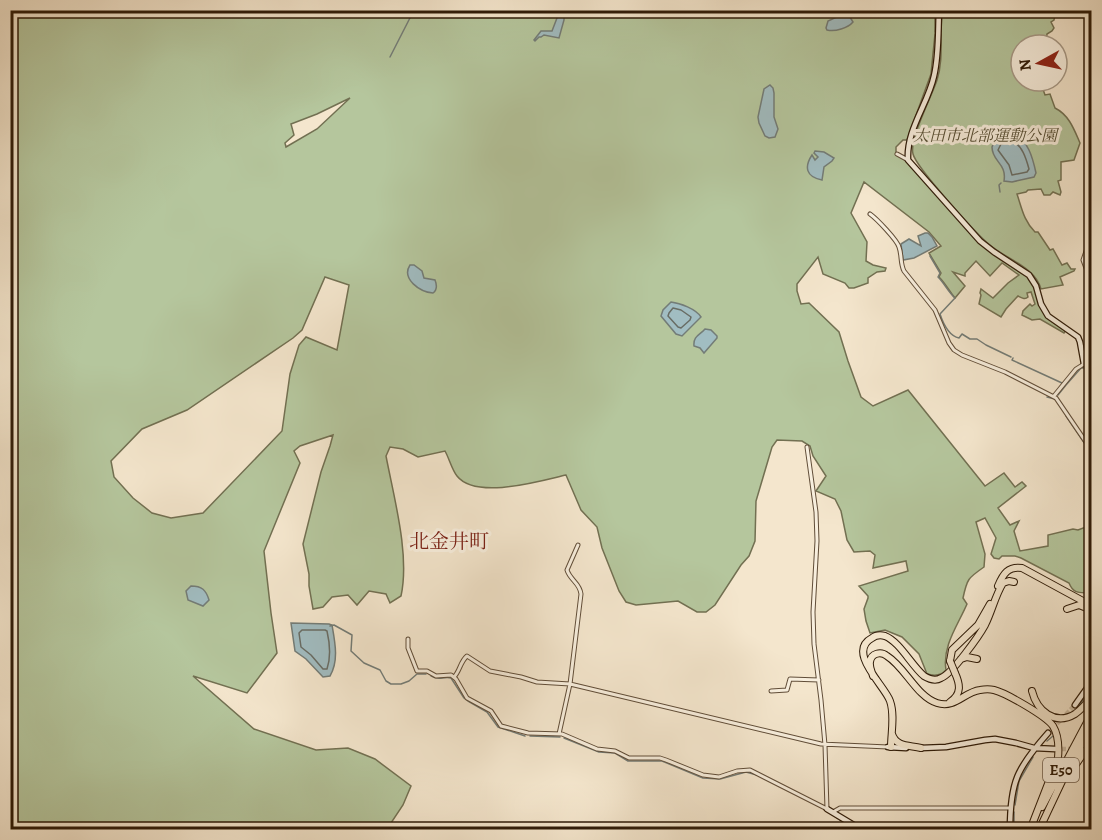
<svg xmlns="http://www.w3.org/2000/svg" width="1102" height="840" font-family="Alegreya,'Noto Serif JP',serif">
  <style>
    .green { fill: #b5c69d; stroke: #727052; stroke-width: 1.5; fill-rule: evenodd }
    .water { fill: #a1bdc2; stroke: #737c77; stroke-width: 1.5 }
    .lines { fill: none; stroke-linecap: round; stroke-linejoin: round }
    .shore { stroke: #686c64; stroke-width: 1.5 }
    .stream { stroke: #737c77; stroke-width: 1.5 }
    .secondary-tunnel { stroke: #ccbda5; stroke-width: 4.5; stroke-dasharray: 4.5 2; stroke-linecap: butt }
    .street-casing { stroke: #604d38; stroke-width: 5 }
    .secondary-casing { stroke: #2e1a07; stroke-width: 7 }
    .highway-casing { stroke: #2e1a07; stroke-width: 8 }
    .street { stroke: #f8efde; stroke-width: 3 }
    .secondary { stroke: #f8efde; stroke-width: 4.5 }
    .highway { stroke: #f4e6cd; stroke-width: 6 }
    .highway-bridge-casing { stroke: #2e1a07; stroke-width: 8; stroke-linecap: butt }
    .highway-bridge { stroke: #f4e6cd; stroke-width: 6 }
    .labels { text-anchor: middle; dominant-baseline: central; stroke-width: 6; stroke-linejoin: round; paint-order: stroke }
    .shield { fill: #f8efde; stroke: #6b5a48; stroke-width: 1.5 }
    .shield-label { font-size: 15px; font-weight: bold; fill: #2e1a07 }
    .park-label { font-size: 16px; font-style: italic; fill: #564e34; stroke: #f8efde }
    .quarter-label { font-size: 20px; fill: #7a1f14; stroke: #f8efde }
  </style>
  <rect width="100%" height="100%" fill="#f4e6cd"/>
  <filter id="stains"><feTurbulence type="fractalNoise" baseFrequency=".00333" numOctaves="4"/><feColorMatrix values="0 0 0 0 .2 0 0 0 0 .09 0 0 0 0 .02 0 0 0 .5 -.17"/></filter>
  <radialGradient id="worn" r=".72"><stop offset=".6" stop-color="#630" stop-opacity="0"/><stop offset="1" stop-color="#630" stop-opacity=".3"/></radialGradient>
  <path class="green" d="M935,10V32H941L942,11L1043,10L1048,12L1050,11H1054L1055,14L1054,20L1051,22L1054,28L1052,31L1047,34L1046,42L1043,45H1021V81H1040L1045,95L1050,94L1055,108C1069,115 1074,129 1080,143L1074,160L1061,162V180L1058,181L1061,192L1060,195L1053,192L1050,195H1044L1041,189L1028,190L1026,192L1017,194C1022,209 1024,221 1035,232H1038L1050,250L1053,249L1062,265L1067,263L1071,269H1075L1074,271L1060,277L1063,285L1041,289C1035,267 1006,259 990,245C977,235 916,167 913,154C909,139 932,96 937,80C942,65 941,49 941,34H935L931,74L907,140H903L896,147V152L910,164L977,241L988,250L1026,274L1033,281L1042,310L1066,330L1064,333L1040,319L1032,320L1022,315L1023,311L1030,304L1032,306L1035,304L1031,292L1027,293L1028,297C1025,300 1022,298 1018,296L1006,309L1001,317L979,304L981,295L980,293L981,289L993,298L1008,283L1019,275L1002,263L990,276L976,261L965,273V276L953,272L965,286L955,298C949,291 946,284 939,277L941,273L929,253L941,246L929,232L864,182L851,213L867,242L866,261L873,265L886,268L885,271L877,272L868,278V283L854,288H849L845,283L823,274L818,257L797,284V291L801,304L809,303L839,332L848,361L861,397L873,406L908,390L985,486L1004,473L1015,487L1022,482L1026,486L998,508L1010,525L1019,521L1014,531L1020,551L1048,546V535L1073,529L1078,530L1091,525V593C1080,592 1074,595 1069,583L1021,558L1015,556H1002L999,559L994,558L991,554L996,538L985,518L976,522L985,554L984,567C968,578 967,579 963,598L967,604C958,625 942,646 946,670C941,676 934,676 927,674L919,654L902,637L885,630L870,633L866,621L864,609L868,598V596L859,586L908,571L906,561L873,568L875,555L870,551L854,552L847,540L841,511L835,499L816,491L826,476L813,456L810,446L802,441L777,440L772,447L756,501L755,541L749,556L741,565L715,605L706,612H697L678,601L636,605L626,602L619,591L602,548L597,527L581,510L566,475C540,481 476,500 457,476C452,470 449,458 445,451L418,457L403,449L390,447L386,456C394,498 410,555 401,596L390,603L386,594L369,591L357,605L348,595L332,597L323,607L313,609L309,586V574L303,544L321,472L330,446L333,435L300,446L294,451L300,463L264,551L271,613L277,653L247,693L193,676L254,729L316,750L348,748L375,759L411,786L403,805L387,829H11L10,11ZM350,98L317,129L286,147L285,143L294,135L291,124L317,114ZM325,277L349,285L337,350L306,337L299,345L290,374L282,431L203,513L171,518L152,513L133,498L114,477L111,461L142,429L187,410L293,338L302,330Z"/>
  <path class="water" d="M840,11L846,12L852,11L848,14L853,22C848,28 835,32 827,30L826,28L828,21L839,16Z
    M561,15L564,16V20L559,38L544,35L541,37H539L535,41L534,40L541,31H552L557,18Z
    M770,85L773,88L774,93V117L778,129L775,137L769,138L765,136L759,123L758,117L764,89Z
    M1012,134C1028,138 1033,159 1036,173L1034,177L1012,182L1004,181C1007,163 992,162 992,147C995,138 1003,136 1012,134Z
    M815,151L824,152L834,158L832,161L824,167L822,180C806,177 804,167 812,155L815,160L818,157L814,153Z
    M925,233H928L932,237L937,246L914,258L903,260L901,244L909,239L921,246L918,236Z
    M410,265H414L422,271L424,278L435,280C437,285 437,290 433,293C420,292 401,279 410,265Z
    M671,302C680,303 696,309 701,317L682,336L676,334L661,316L663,310Z
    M705,329L711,330L717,336V338L704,353L700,348L694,346C693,336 700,335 705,329Z
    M191,586C202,586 206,590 209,600L203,606L188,600L186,591Z
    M291,623L329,624L332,625C335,642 339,661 330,676L323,677L306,659L295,651Z"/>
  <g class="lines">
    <path class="shore" d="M1012,141C1022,145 1026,158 1029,169L1027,172L1012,175L1009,165L998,150L1001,144Z
      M673,308L681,310L691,317L690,320L681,328L678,327L668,316L669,313Z
      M302,630H325L327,631C330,644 331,657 327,669H323L311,655L301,647L299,633Z"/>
    <path class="stream" d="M390,57L414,10
      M1000,192L999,185L1001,183
      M930,256L940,273L938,277C945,284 948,292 955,298L940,314C943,323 949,336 959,338L962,334L970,339H977L986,345L1011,357
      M1013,358L1012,360L1062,383
      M1066,385L1081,368H1092
      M1058,395L1066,385
      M1047,397L1055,399
      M1066,416L1092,454
      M1091,431L1092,430
      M330,626L334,625L352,635L351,651L364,663L380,670L386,681L391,684H401L409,681L417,674H426
      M431,676C438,681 444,676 451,678L464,698L468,701L487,712L498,727L525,736
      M1078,707L1092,686
      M530,736L560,737
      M564,738L599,752L615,753L628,761H662L703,778L720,779L746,772L757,775
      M1047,741L1053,736
      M1015,805L1019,781L1033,757
      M830,813L851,828
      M1014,830V812"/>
    <path class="secondary-tunnel" d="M1048,733L1075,705
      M1055,749H1074"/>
    <g class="street-casing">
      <path id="street" d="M897,154L908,160
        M870,214C877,219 897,240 899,247C902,255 900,263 904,271L935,310L949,343L954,350L962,355L1005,372L1056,398L1092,451
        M1092,234L1083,260L1092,284
        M1054,396L1076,369L1084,364
        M408,639V648L417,671H427L436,676L451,675L456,679L467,698L491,711L501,726L505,727L528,733L562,734L597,749L615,751L629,758H660L666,760L703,775L719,777L737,771L750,770L827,809L825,745L821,700L814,644L813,612L817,541L816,512L807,447
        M454,677C460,671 460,662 467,656L490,671L521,677L537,682L570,684L821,744L888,747
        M771,691L787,690L790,679L819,680
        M559,734L570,684L581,594C580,583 570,580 567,570L578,545
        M833,812L840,808H1010"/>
    </g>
    <g class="secondary-casing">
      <path id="secondary" d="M939,10C938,32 939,55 934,76C928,104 906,130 908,160L980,241L994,252L1029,275L1036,286L1041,304L1048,316L1078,337L1080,342L1084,364L1092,365
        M1075,705L1092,681
        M888,747L906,748
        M921,748L946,747L985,740L995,739L1016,743L1034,748L1055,749
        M827,809L862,830
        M1010,830C1010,782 1017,768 1048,733"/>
    </g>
    <g class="highway-casing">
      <path id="highway" d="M998,586C1003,574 1008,566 1022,568L1092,606
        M1067,609L1079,605L1089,609
        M961,659L967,657L977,659
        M950,661L952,650L978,625L990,604
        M873,676C872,672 869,667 870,662C871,653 881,651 887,656C905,667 917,697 937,703C955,709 964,692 980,690C985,689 990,689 994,690C1006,693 1046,716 1053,726C1059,736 1059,747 1058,758L1030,830
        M1032,691C1037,711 1055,726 1075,714C1082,709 1087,703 1092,696
        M950,702C962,694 960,684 955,673
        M892,734C896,747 909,745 921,748
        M891,747C891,733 895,715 890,701C885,686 846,652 872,638C876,635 881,635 885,636C900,642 911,665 924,676C929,679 936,681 941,678C952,674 979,636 985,625C992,611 995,596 1003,583L1009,581L1014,582
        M1070,773L1092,741
        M1042,807L1092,713
        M1039,830L1064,777L1092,726"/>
    </g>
    <use href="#street" class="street"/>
    <use href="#secondary" class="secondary"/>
    <use href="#highway" class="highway"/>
    <g class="highway-bridge-casing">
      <path id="highway-bridge" d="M950,661L955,673"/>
    </g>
    <use href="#highway-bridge" class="highway-bridge"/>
  </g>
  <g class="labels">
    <rect class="shield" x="1043" y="758" width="36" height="24" rx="4.5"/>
    <g class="shield-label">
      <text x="1061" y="770">E50</text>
    </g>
    <g class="park-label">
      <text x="985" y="136">太田市北部運動公園</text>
    </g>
    <g class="quarter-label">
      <text x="449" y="541">北金井町</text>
    </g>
  </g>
  <rect width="1102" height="840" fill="none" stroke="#f4e6cd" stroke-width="36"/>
  <rect x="12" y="12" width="1078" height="816" fill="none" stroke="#2e1a07" stroke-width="3"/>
  <rect x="18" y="18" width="1066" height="804" fill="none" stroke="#2e1a07" stroke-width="1.5"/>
  <g transform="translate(1039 63) rotate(262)"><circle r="28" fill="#f8efde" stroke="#a79a88" stroke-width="1.5"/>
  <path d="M0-4.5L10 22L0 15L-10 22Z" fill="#8f2418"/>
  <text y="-9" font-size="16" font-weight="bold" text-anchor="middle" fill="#2e1a07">N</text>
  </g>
  <rect width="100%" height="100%" filter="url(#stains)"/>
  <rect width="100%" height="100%" fill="url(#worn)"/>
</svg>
